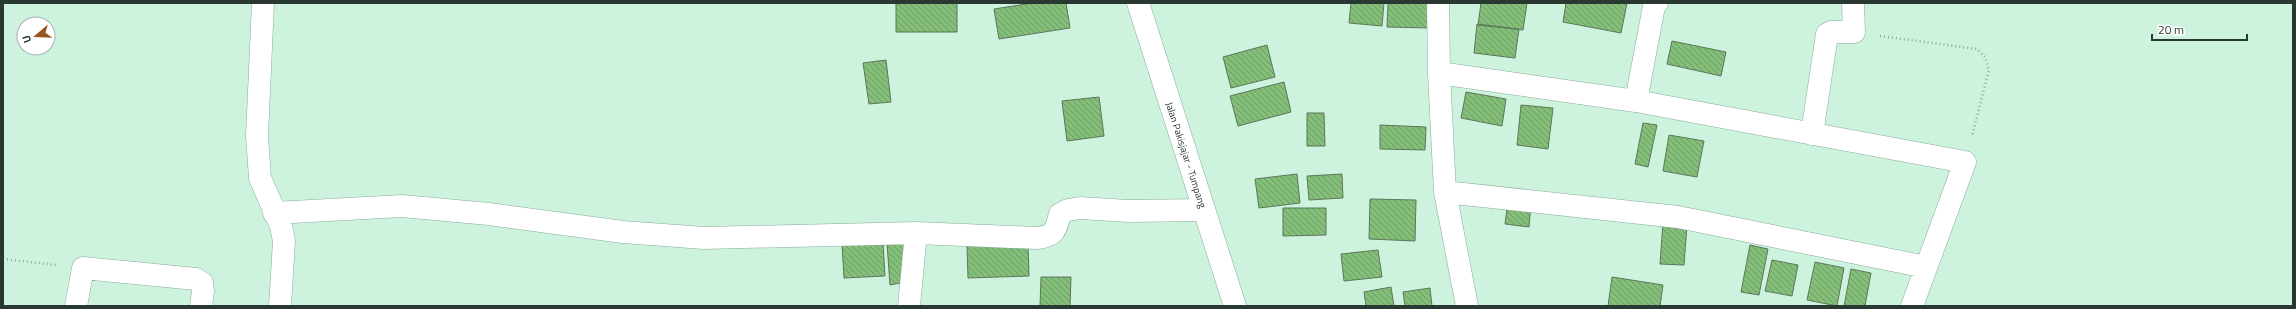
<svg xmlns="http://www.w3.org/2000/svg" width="2296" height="309" font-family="'Titillium Web',sans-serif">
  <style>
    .building { fill: url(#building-back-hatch); stroke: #5f755b }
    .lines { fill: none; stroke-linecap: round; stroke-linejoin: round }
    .minor-casing { stroke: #88ac99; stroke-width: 23 }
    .primary-casing { stroke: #88ac99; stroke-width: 23 }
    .path { stroke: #8daa9a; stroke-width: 2.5; stroke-dasharray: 1 3; stroke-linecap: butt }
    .minor { stroke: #fff; stroke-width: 22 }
    .primary { stroke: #fff; stroke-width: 22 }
    .labels { text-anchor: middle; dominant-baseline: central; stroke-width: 3; stroke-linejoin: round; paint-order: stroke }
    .street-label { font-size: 10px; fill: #293830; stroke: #fff }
  </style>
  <defs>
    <pattern id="building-back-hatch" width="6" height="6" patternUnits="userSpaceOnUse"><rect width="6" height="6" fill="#83bf78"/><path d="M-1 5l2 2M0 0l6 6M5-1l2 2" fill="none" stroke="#6b9c63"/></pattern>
  </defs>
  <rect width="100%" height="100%" fill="#cdf3de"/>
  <path class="building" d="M896,3H957V32H896Z
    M1033,3H1066L1070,28L999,39L994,9Z
    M1351,3H1384L1382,26L1349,23Z
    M1388,3H1430V28L1387,27Z
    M1481,3H1527L1523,30L1478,25Z
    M1566,3H1627L1621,33L1563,22Z
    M1477,24L1519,29L1515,58L1474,53Z
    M1672,41L1726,52L1721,76L1667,64Z
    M1267,45L1275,77L1231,88L1223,57Z
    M886,60L891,102L869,104L863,63Z
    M1284,82L1291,112L1238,126L1230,96Z
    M1466,92L1506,99L1502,126L1461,118Z
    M1099,97L1104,136L1067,141L1062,101Z
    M1521,105L1553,108L1548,149L1517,145Z
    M1307,113H1324L1325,146H1307Z
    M1643,123L1657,125L1648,167L1635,164Z
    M1380,125L1426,127L1425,150L1380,149Z
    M1669,135L1704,141L1697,177L1663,171Z
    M1297,174L1300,203L1259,208L1255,179Z
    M1342,174L1343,198L1309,200L1307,176Z
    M1370,199L1416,200L1415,241L1369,239Z
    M1508,201L1531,204L1529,227L1505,224Z
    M1283,208H1326V235L1283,236Z
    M1663,222L1687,225L1684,265L1660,264Z
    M910,241L905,282L890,285L887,243Z
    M883,243L885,276L844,278L842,245Z
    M1028,244L1029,276L968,278L967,246Z
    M1750,245L1768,249L1759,295L1741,292Z
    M1378,250L1382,277L1344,281L1341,254Z
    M1772,260L1798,265L1792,296L1765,291Z
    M1815,262L1844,268L1837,306L1807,300Z
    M1851,269L1871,273L1865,306H1844Z
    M1041,277H1071L1070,306H1040Z
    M1612,277L1663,285L1660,306H1608Z
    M1391,287L1394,306H1366L1364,292Z
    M1430,288L1432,306H1405L1403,292Z"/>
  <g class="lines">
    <g class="minor-casing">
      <path id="minor" d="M263,3L257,136L260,178L281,226L284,241L280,306
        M1438,3L1439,73L1445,192L1467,306
        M1439,73L1636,101L1965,162L1912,306
        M1636,101L1654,6L1657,3
        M1812,134L1827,34L1831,32H1854L1853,3
        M1445,192L1678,217L1926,267
        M274,213L402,206L489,214L623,232L704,238L916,233L1038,238C1056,235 1055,231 1060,214L1068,210L1080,208L1128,211L1204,210
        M76,306L83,268L196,279L202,283L203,291L201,306
        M909,306L916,233"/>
    </g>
    <g class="primary-casing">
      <path id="primary" d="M1138,3L1235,306"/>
    </g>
    <path class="path" d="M1880,36L1977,49L1985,57L1989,70L1972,136
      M3,259L56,265"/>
    <use href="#minor" class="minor"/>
    <use href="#primary" class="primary"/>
  </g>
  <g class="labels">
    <g class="street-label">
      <text transform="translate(1186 155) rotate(72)">Jalan Pakisjajar - Tumpang</text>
    </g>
  </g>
  <rect width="2296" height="309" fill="none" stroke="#293830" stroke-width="8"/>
  <g transform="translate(36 36) rotate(251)"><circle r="19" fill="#ffffff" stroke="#a9afac"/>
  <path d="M0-3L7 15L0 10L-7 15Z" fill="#95551f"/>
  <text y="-6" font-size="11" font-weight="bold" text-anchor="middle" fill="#293830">U</text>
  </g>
  <path d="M2152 34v6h95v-6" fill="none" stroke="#293830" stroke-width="2"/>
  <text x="2158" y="34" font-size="12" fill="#293830" stroke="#ffffff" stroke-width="3" paint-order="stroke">20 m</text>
</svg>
